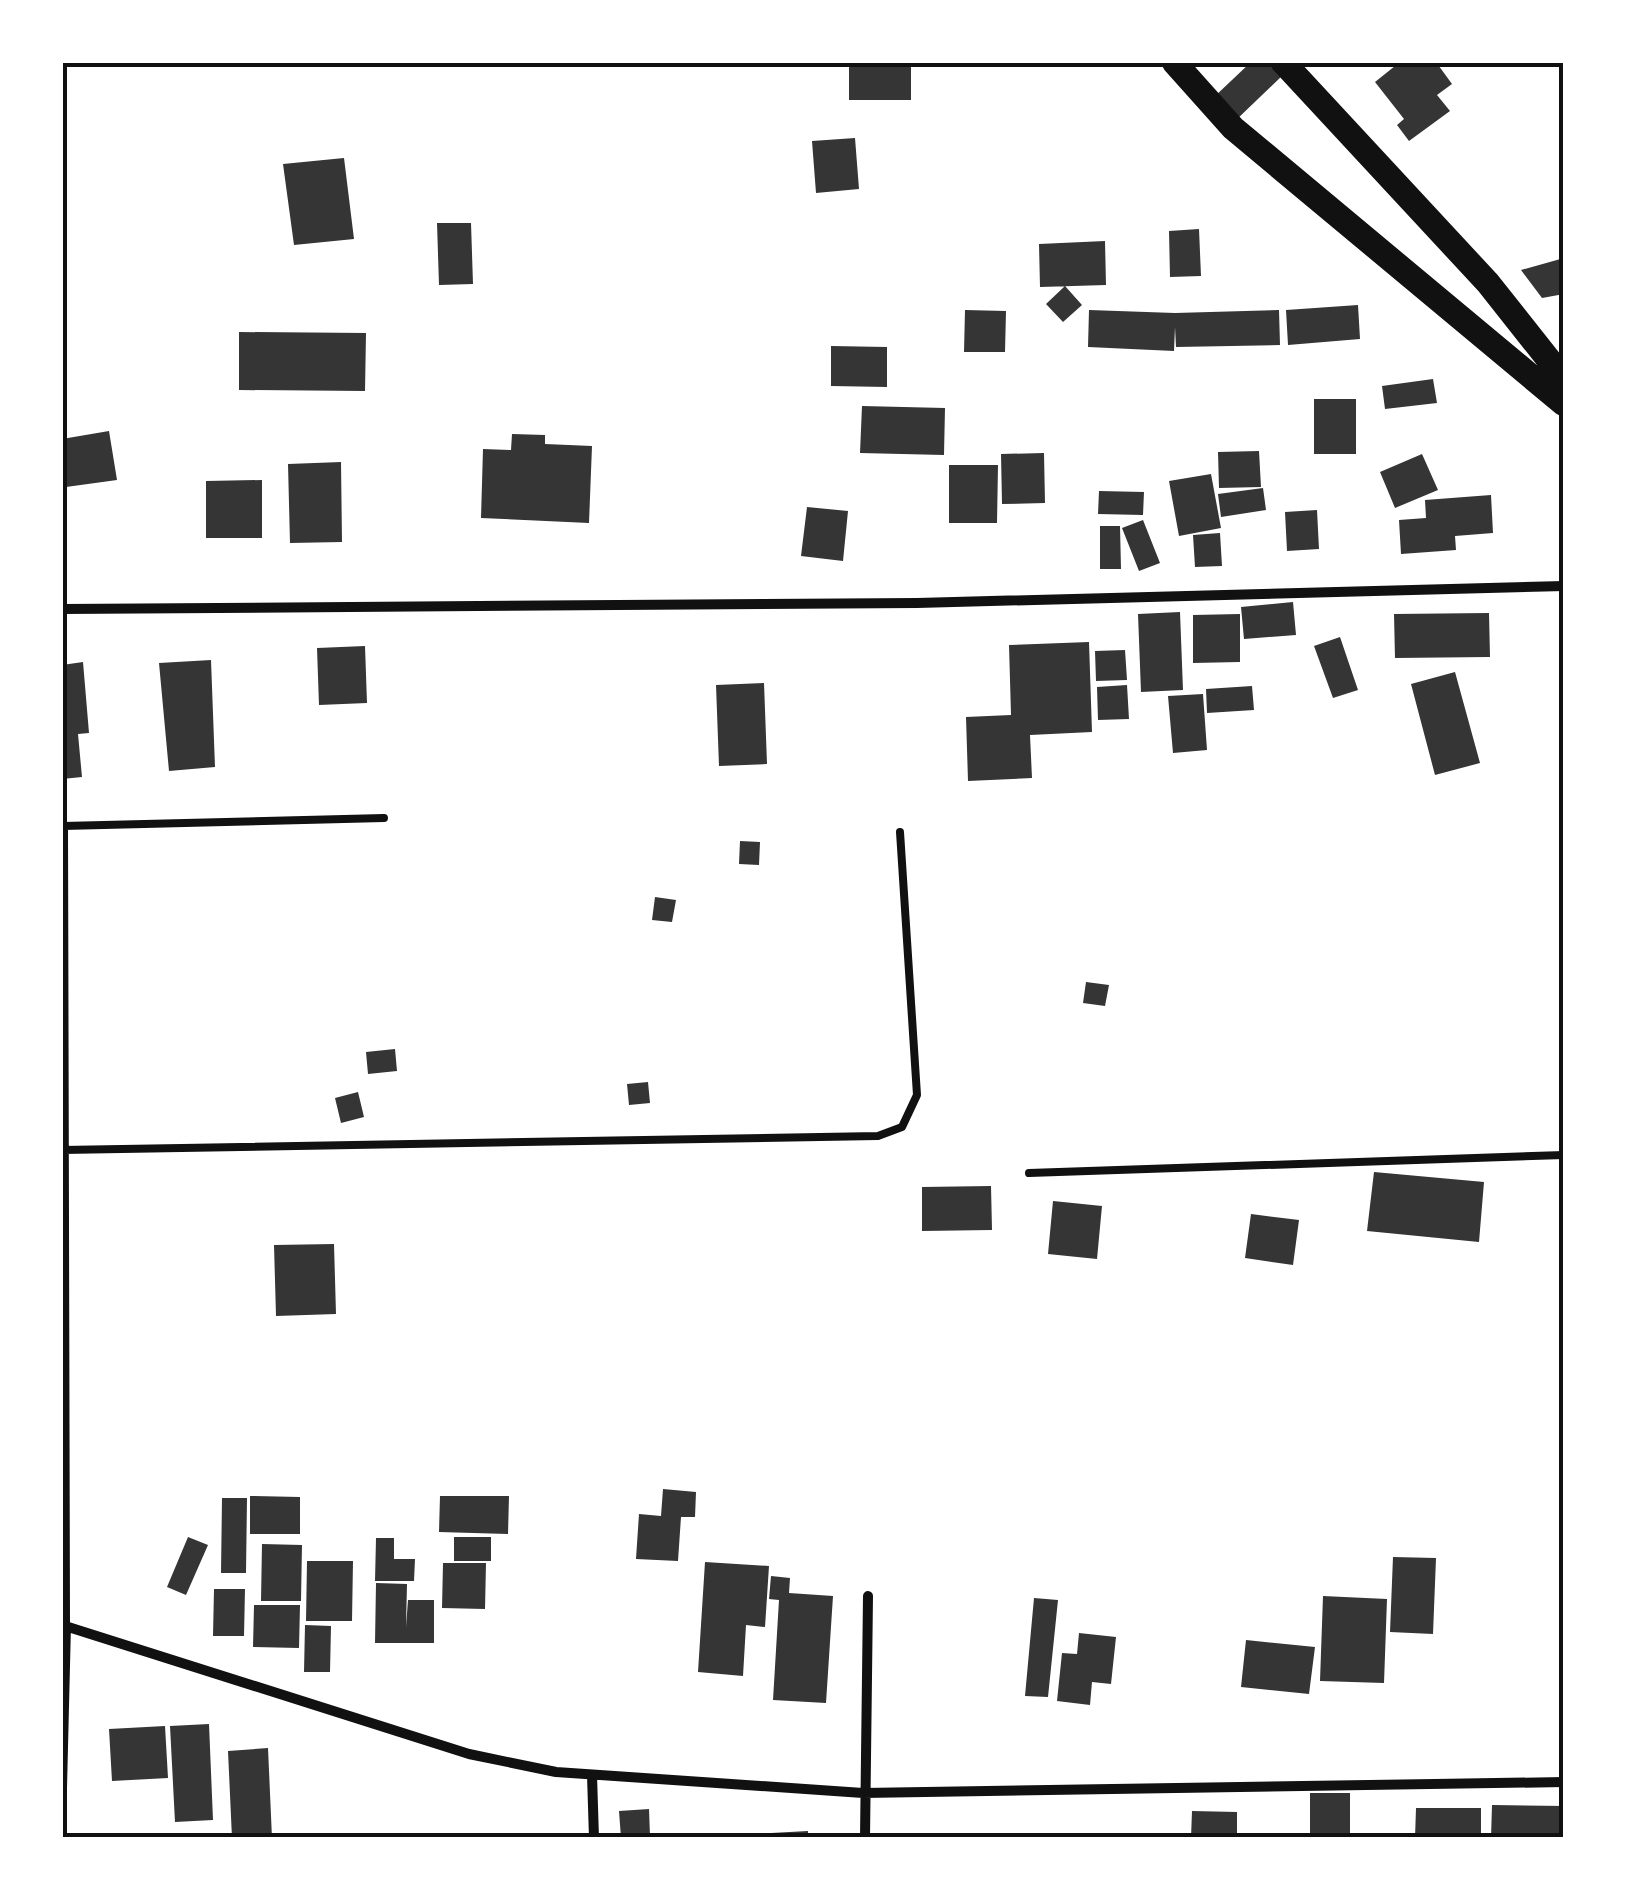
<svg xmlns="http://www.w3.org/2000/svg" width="1626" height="1900" font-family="'Fira Sans',sans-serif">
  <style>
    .building { fill: #353535 }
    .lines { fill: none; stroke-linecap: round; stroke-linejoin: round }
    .service { stroke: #111; stroke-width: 8 }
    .minor { stroke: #111; stroke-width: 10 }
    .primary { stroke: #111; stroke-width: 25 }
    .neatline { fill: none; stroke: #111; stroke-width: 4 }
  </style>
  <rect width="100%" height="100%" fill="#fff"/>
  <path class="building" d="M849,62H911V100H849Z
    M1251,62H1275L1285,73L1235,121L1213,98Z
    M1400,62H1436L1452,84L1437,95L1450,111L1409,141L1397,125L1404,119L1375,82Z
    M855,138L859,189L816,193L812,141Z
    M344,158L354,239L294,245L283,164Z
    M437,223H471L473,284L439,285Z
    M1199,229L1201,276L1170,277L1169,231Z
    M1105,241L1106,285L1040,287L1039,244Z
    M1564,258V294L1542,298L1521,270Z
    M1065,286L1082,305L1063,322L1046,304Z
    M1358,305L1360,339L1288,345L1286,310Z
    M965,310L1006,311L1005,352H964Z
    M1089,310L1175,313L1279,310L1280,345L1176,347L1175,327L1174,351L1088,347Z
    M239,332L366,333L365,391L239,390Z
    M831,346L887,347V387L831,386Z
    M1433,379L1437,403L1385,409L1382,386Z
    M1314,399H1356V454H1314Z
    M862,406L945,408L944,455L860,453Z
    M109,431L117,480L66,487L62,439Z
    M512,434L545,435V444L592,446L589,523L481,518L483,449L511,450Z
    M1259,451L1261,487L1219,488L1218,452Z
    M1044,453L1045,503L1002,504L1001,454Z
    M1422,454L1438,490L1395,508L1380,472Z
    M341,462L342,542L290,543L288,464Z
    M949,465H998L997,523H949Z
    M1211,474L1221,528L1179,536L1169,481Z
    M262,480V538H206V481Z
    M1263,488L1266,510L1221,517L1218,494Z
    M1099,491L1144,492L1143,515L1098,514Z
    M1491,495L1493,533L1455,536L1456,550L1401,554L1399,520L1426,518L1425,500Z
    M807,507L848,511L843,561L801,556Z
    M1317,510L1319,549L1287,551L1285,512Z
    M1143,520L1160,563L1139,571L1122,528Z
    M1100,526H1120L1121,569H1100Z
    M1220,533L1222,566L1195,567L1193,535Z
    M1293,602L1296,635L1244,639L1241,607Z
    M1180,612L1183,690L1141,692L1138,614Z
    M1489,613L1490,657L1395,658L1394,614Z
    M1240,614V662L1193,663V615Z
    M1340,637L1358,690L1333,698L1314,646Z
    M1089,642L1092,732L1030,735L1032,778L968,781L966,717L1011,715L1009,645Z
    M365,646L367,703L319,705L317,648Z
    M1125,650L1127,680L1096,681L1095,651Z
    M211,660L215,767L169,771L159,663Z
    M83,662L89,733L78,734L82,777L62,779V665Z
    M1455,672L1480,763L1435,775L1411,684Z
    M764,683L767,764L719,766L716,685Z
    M1127,685L1129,719L1098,720L1097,687Z
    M1252,686L1254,710L1207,713L1206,689Z
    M1203,694L1207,750L1173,753L1168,696Z
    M740,841L760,842L759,865L739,864Z
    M655,897L676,900L672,922L652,920Z
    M1086,982L1109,985L1105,1006L1083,1003Z
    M395,1049L397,1071L368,1074L366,1052Z
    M648,1082L650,1103L629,1105L627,1084Z
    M358,1092L364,1117L341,1123L335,1098Z
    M1374,1172L1484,1182L1479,1242L1367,1231Z
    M991,1186L992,1230L922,1231V1187Z
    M1053,1201L1102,1206L1097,1259L1048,1254Z
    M1251,1214L1299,1220L1293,1265L1245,1258Z
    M334,1244L336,1314L276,1316L274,1245Z
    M663,1489L696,1492L695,1517H681L678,1561L636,1559L639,1514L661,1516Z
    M250,1496L300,1497V1534H250Z
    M440,1496H509L508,1534L439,1532Z
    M222,1498H247L246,1573H221Z
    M188,1537L208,1545L186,1595L167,1587Z
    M454,1537H491V1561H454Z
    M376,1538H394V1559H415L414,1581H375Z
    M262,1544L302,1545L301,1601H261Z
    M1393,1557L1436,1558L1433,1634L1390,1632Z
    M307,1561H353L352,1621H306Z
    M705,1562L769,1566L765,1627L746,1625L743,1676L698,1672Z
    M443,1563H486L485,1609L442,1608Z
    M771,1576L790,1578L789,1593L833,1596L826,1703L773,1700L779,1600L769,1599Z
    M376,1583L407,1584L406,1627L408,1600H434V1643H375Z
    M214,1589H245L244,1636H213Z
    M1323,1596L1387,1599L1384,1683L1320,1681Z
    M1034,1598L1058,1600L1048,1697L1025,1696Z
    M254,1605H300L299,1648L253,1647Z
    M305,1625L331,1626L330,1672H304Z
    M1079,1633L1116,1637L1111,1684L1092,1682L1090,1705L1057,1701L1062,1653L1077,1654Z
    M1246,1640L1315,1647L1309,1694L1241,1687Z
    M209,1724L213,1820L175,1822L170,1726Z
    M165,1726L168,1778L112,1781L109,1729Z
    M268,1748L272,1838H232L228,1751Z
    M1310,1793H1350V1838H1310Z
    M1492,1805L1564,1806V1838H1491Z
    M1416,1808H1481V1838H1415Z
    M649,1809L650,1836L621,1838L619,1811Z
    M1192,1811L1237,1812V1838H1191Z
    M808,1831V1838H753V1834Z"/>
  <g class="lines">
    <path class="service" d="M63,826L384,818
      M64,826L66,1625
      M62,1150L878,1136L902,1127L917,1095L900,832
      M1029,1173L1564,1155"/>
    <path class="minor" d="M62,609L917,603L1564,586
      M62,1625L469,1754L556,1772L863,1793L1564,1782
      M592,1775L594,1838
      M62,1788L66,1625
      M865,1838L868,1596"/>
    <path class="primary" d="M1174,62L1233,128L1564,404
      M1283,62L1488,283L1564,379"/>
  </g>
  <rect width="1626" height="1900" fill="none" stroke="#ffffff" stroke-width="130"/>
  <rect x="65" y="65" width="1496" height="1770" class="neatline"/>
</svg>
